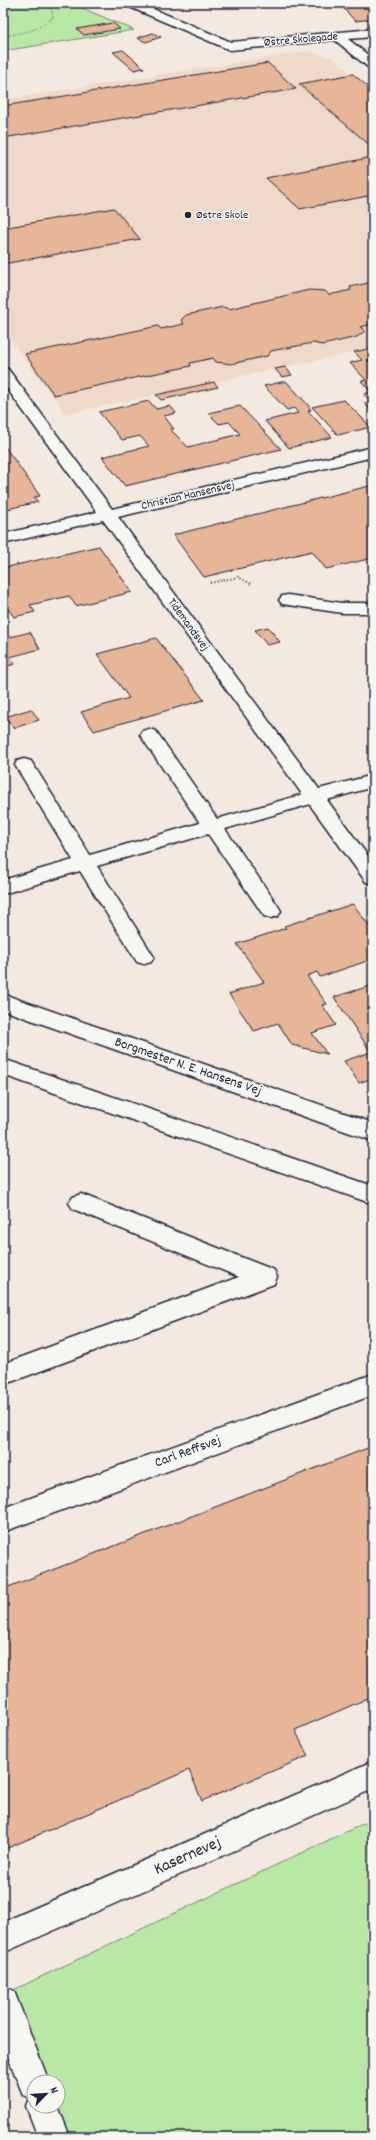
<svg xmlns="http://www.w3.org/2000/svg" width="376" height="2140" font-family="Dekko,sans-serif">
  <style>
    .built { fill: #efd9ca }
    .green { fill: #b9e8a6; stroke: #6e8570 }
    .building { fill: #e7b598; stroke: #22223b }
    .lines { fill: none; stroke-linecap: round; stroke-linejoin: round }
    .service-casing { stroke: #22223b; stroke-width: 3 }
    .minor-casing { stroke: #22223b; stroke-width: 3 }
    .tertiary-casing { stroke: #22223b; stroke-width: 3 }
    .path-far1 { stroke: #22223b; stroke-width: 1.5; stroke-dasharray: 0.5 2; stroke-linecap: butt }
    .path { stroke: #22223b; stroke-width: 2; stroke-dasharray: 1 2.5; stroke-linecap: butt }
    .service { fill: #f6f6f2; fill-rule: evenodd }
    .minor { fill: #f6f6f2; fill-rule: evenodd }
    .tertiary { fill: #f6f6f2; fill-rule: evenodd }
    .poi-dot { fill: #22223b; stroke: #f6f6f2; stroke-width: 1.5 }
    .labels { text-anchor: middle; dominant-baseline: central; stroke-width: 3; stroke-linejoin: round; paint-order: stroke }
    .far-street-label { font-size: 12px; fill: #22223b; stroke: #f6f6f2 }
    .far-poi-label { font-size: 12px; fill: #22223b; stroke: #f6f6f2; text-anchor: start }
    .street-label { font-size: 14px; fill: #22223b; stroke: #f6f6f2 }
    .near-street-label { font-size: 17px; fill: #22223b; stroke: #f6f6f2 }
  </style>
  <rect width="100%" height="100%" fill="#f3e9e0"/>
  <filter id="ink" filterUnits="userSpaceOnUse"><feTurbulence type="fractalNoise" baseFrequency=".025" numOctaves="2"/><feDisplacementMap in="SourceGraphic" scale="8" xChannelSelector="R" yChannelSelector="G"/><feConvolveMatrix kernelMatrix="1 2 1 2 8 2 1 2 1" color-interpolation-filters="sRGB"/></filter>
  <g filter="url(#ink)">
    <path class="built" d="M308,51L331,57L373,91V348L66,414L3,330V100Z"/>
    <path class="green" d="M3,3H70L134,30L3,51Z
      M373,1819V2137H60L58,2082H39L7,1993Z"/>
    <path class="building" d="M339,3H373V19L355,21Z
      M113,23L120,29L84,35L77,29Z
      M153,33L161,37L146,42L137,38Z
      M123,50L144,68L134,70L113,52Z
      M268,63L296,89L3,138V106Z
      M353,74L373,91V148L299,84Z
      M373,157V195L300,209L266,178Z
      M114,208L140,239L3,264V228Z
      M373,282V324L360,327L365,331L357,337L322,345L313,343L271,351L267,356L231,364L216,362L213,358L190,363L191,366L54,395L25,354L158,326L161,329L184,324L181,320L186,315L223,307L229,309L309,290L325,291L329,295L351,290L350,287Z
      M373,348V359L367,360L373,366V412L364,403L370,401L364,394L371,392L361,381L366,380L350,363L362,360L354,352Z
      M285,367L292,375L282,377L275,369Z
      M286,381L308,405L311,410L308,411L332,437L289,448L265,421L298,413L294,408L287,410L264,386Z
      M214,382L218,387L161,400L156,395Z
      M344,400L371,427L338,435L312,407Z
      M149,401L156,409L170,406L176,413L164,416L174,429H170L188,447L240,434L229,422L219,424L208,413L240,406L281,449L125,486L102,457L149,446L140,436L122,440L99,412Z
      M3,444L40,496L34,497L38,502L3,510Z
      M373,485V558L326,569L312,551L204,577L173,535Z
      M99,546L132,592L76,606L69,596L30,605L35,612L14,617L9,610L3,612V568Z
      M268,627L280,642L267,645L255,630Z
      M30,632L40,649L10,657L15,664L3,667V639Z
      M156,638L204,700L94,731L81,712L129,698L97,654Z
      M31,709L39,720L14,728L5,717Z
      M353,904L373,931V959L320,977L317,972L307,976L327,1004L322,1005L336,1025L312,1033L327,1054L292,1045L278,1023L254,1031L229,994L264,982L237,944L286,928L284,926Z
      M373,985V1078L359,1083L344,1061L371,1052L334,997Z
      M373,1446V1696L295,1730L308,1756L202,1801L189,1770L3,1850V1589Z"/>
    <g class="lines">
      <g class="service-casing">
        <path id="service" d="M288,595L342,603H373V613H342L282,604L279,600L282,596Z
          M149,729L156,731L217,819L314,791L321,793L324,797L321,801L225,829L278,906L281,911L278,916L271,918L264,916L208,834L97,866L154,957L151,962L144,964L137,962L80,871L3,894V880L73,860L15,765L17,761L24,759L31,761L90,855L200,823L140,735L142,731Z
          M81,1194L274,1270L277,1277L274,1284L3,1385V1364L239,1277L73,1209L69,1203L73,1197Z
          M373,1761V1789L3,1953V1922Z
          M3,1986L14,1991L49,2082H34V2106H58L70,2137H38L26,2106L29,2098L23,2095L3,2044Z"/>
      </g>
      <g class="minor-casing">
        <path id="minor" d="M123,3H139L231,42L373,29V37L348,39L373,59V69L369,68L335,40L230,50L125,5Z
          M3,367L8,369L112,509L373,447V457L118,517L319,789L373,775V787L327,800L373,863V884L366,882L103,520L3,544V534L97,512L3,383Z
          M373,1374V1395L3,1532V1508Z"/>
      </g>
      <g class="tertiary-casing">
        <path id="tertiary" d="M3,994L373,1123V1141L3,1010Z
          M3,1059L373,1186V1204L3,1075Z"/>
      </g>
      <path class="path-far1" d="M3,36C22,33 39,31 53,17L52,10L42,3"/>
      <path class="path" d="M210,583L238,577L251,584"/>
      <use href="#service" class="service"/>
      <use href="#minor" class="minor"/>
      <use href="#tertiary" class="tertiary"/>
    </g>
  </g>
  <circle class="poi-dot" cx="188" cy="215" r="4"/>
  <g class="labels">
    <g class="far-street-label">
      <text transform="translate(301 40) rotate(-5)">Østre Skolegade</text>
      <text transform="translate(188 496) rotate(-13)">Christian Hansensvej</text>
      <text transform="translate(188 625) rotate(54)">Tidemandsvej</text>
    </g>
    <g class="far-poi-label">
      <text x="196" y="215">Østre Skole</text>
    </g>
    <g class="street-label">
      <text transform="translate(188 1067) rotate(19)">Borgmester N. E. Hansens Vej</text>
      <text transform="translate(188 1452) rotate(-20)">Carl Reffsvej</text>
    </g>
    <g class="near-street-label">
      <text transform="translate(188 1857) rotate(-24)">Kasernevej</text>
    </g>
  </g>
  <rect width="376" height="2140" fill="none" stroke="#f6f6f2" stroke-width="16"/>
  <rect x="8" y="8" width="360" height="2124" fill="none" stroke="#22223b" stroke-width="1.5" filter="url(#ink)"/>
  <g transform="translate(46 2094) rotate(65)"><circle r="19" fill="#f6f6f2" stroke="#a1a1a9"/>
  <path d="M0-3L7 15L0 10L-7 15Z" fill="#22223b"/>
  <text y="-6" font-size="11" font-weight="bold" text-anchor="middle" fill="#22223b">N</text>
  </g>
</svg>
